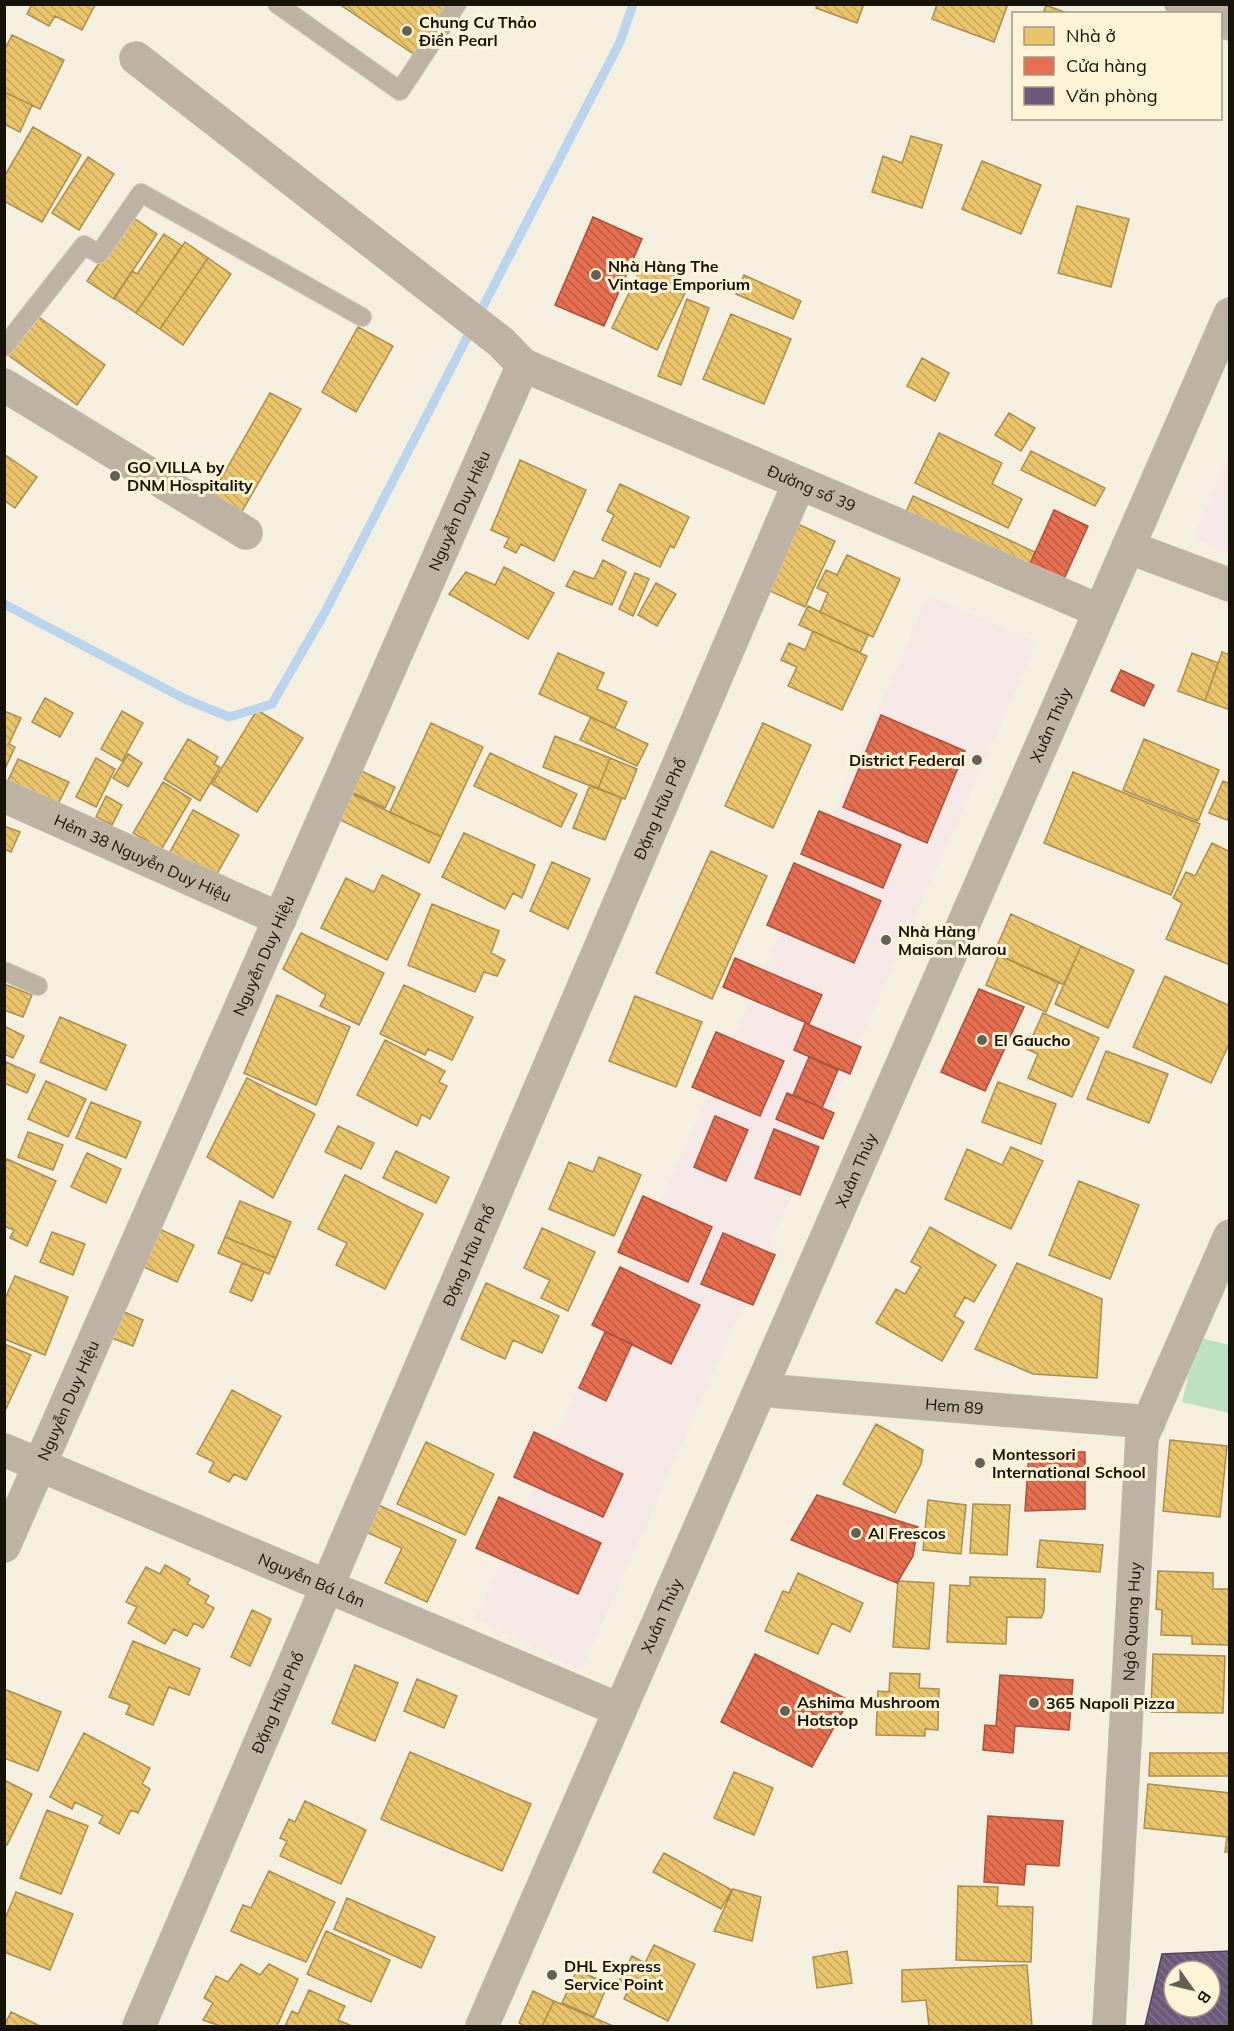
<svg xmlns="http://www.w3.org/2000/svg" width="1234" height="2031" font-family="Mulish,sans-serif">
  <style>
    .commercial { fill: #f7e8e8 }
    .park { fill: #bee1c3 }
    .homes { fill: url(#homes-back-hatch); stroke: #aa8f4d; stroke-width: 1.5 }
    .shops { fill: url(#shops-back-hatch); stroke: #a9533b; stroke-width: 1.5 }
    .offices { fill: url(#offices-back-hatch); stroke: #534458; stroke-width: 1.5; fill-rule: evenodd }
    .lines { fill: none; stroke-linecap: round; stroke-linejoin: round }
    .stream { stroke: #b9d4ec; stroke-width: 9 }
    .service-casing { stroke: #d0cbbe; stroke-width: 20 }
    .minor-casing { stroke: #d0cbbe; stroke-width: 34 }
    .tertiary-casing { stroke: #d0cbbe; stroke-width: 34 }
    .service { stroke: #beb3a3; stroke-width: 18 }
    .minor { stroke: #beb3a3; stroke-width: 33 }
    .tertiary { stroke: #beb3a3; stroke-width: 33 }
    .poi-dot { fill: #656054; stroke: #fdf3d7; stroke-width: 2 }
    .labels { text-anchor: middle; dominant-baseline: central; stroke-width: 6; stroke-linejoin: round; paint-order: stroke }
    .poi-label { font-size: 16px; font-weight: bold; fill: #171309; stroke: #fdf3d7; text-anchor: start }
    .street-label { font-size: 16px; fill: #171309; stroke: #fdf3d7 }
  </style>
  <defs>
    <pattern id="homes-back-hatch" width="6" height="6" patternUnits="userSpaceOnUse" patternTransform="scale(1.5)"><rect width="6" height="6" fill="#e9c46a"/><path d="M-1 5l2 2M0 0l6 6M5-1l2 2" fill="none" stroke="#c7a85b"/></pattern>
    <pattern id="shops-back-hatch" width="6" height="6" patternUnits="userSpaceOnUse" patternTransform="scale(1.5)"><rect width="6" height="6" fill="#e76f51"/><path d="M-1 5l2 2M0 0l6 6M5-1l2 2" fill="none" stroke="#ba5a41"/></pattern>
    <pattern id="offices-back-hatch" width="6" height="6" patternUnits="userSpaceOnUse" patternTransform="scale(1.5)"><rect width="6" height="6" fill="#6d597a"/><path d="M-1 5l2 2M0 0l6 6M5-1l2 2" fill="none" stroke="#807189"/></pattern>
  </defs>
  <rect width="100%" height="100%" fill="#f5efdf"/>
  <path class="commercial" d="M1229,455V553L1193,538Z
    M929,596L1037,642L581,1671L476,1618Z"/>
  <path class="park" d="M1197,1337L1229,1345V1413L1182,1402Z"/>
  <path class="homes" d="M32,4H94L95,5L82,30L55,16L49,26L27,14Z
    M339,4H452L418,57Z
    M817,4H864L857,23L816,8Z
    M937,4H1008L994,42L932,19Z
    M1046,5L1069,14H1043Z
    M12,35L64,60L40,109L4,92V51Z
    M4,92L32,105L20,132L4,124Z
    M33,127L81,155L42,222L4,201V177Z
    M911,136L942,145L922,208L872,192L883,156L902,163Z
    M88,157L114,174L79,230L52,213Z
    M982,161L1041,185L1021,234L962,209Z
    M1077,206L1129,219L1111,287L1058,273Z
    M131,216L157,234L114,299L87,281Z
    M164,234L182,246L136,313L114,298L132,271L137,274Z
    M185,242L208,258L160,329L136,313Z
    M208,258L231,274L183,345L160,329Z
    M645,260L690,283L657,350L612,328Z
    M744,275L801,301L793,319L736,294Z
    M687,299L709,308L681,385L658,376Z
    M29,310L105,365L77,405L4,352Z
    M731,314L791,339L764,404L703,379Z
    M358,327L393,346L356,412L322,392Z
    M922,358L949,373L935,401L907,386Z
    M270,393L301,409L241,513L210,498Z
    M1009,413L1035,428L1021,451L995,435Z
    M939,433L1002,463L992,484L1022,499L1008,528L915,483Z
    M1031,451L1105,488L1095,506L1021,470Z
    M4,454L37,477L15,508L4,500Z
    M520,460L586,490L554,561L521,544L516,553L504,547L509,538L491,530Z
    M620,484L689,517L674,548L670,546L660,567L602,540L614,515L607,511Z
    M913,496L1035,552L1025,575L903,519Z
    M787,519L835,541L805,607L757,585Z
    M847,555L900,579L873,637L820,612L828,593L817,588L826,570L837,575Z
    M603,560L626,572L612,605L566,586L574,571L594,579Z
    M504,567L554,593L528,639L449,594L466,572L495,585Z
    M635,573L649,579L633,616L619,609Z
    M656,583L676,594L657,626L638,615Z
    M808,606L868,635L860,653L799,625Z
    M813,631L867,656L842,710L788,686L797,667L781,660L789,643L805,650Z
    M1222,652L1230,655V710L1205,701Z
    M558,653L604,673L597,689L627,702L615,728L539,694Z
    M1192,653L1218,663L1205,701L1178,691Z
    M45,698L73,713L60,737L32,722Z
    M257,710L303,738L257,812L212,784Z
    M4,711L21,718L9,744L15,747L4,771Z
    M122,711L143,723L122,761L101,749Z
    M591,717L648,744L637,766L580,740Z
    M431,723L483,747L441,837L390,812Z
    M763,723L811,745L773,828L725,806Z
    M555,736L610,758L598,789L543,767Z
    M188,739L218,757L214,764L220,767L200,801L164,779Z
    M1144,739L1219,770L1198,821L1123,790Z
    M490,753L577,794L561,827L474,786Z
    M128,754L142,763L128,787L113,778Z
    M96,758L115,769L96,807L76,797Z
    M610,758L637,769L625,799L598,789Z
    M18,759L69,782L56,808L6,785Z
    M353,767L395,787L385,808L343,788Z
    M1073,772L1200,824L1171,895L1044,843Z
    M1223,781L1230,784V815L1227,820L1209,813Z
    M163,782L191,799L161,850L133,833Z
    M590,785L622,798L605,840L573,828Z
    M344,790L441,837L429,863L332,816Z
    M106,796L122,805L112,825L96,817Z
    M193,810L239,835L210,886L165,861Z
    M4,826L20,832L11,852L4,849Z
    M464,833L535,865L522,898L513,893L505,909L442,877Z
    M1212,843L1230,852V965L1166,939L1182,903L1173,898L1186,872L1195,876Z
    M711,851L767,876L712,999L656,973Z
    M552,862L590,879L568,929L530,911Z
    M382,875L420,894L387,960L321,928L346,878L374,892Z
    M432,904L499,931L491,953L505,960L497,976L484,972L475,992L408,965Z
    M1011,914L1081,946L1064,985L994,953Z
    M301,933L384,973L359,1025L320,1006L326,995L283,969Z
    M1081,946L1134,970L1108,1028L1055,1004Z
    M999,955L1059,982L1046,1012L986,985Z
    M1165,976L1230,1006V1042L1211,1083L1133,1047Z
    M4,984L32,995L23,1017L4,1010Z
    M404,985L473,1017L452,1060L428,1049L425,1055L380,1034Z
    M277,995L350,1027L316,1105L244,1073Z
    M635,996L702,1022L676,1087L609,1061Z
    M1043,1013L1099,1038L1072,1097L1028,1078L1038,1054L1027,1049Z
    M60,1017L126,1045L106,1090L40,1062Z
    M4,1026L24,1036L13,1058L4,1054Z
    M385,1040L445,1071L439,1082L447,1086L430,1119L422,1114L417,1126L357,1095Z
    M1106,1051L1168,1074L1149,1123L1087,1099Z
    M6,1062L35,1075L27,1093L4,1083Z
    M247,1078L315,1114L273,1198L207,1157Z
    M46,1081L86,1099L68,1137L28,1119Z
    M998,1082L1056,1104L1041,1144L982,1122Z
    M91,1102L141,1122L126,1158L76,1138Z
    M338,1126L374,1143L361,1169L325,1152Z
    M28,1132L63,1145L53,1170L18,1157Z
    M1011,1147L1043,1161L1011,1229L945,1199L967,1149L1002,1165Z
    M396,1151L449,1177L436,1203L383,1178Z
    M87,1153L121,1169L106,1203L71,1187Z
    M599,1157L641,1175L614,1236L549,1209L569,1162L593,1172Z
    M7,1159L56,1181L27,1246L10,1238L14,1230L4,1226V1164Z
    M345,1175L423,1214L385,1289L336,1265L347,1243L318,1229Z
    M1079,1181L1139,1205L1110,1279L1049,1255Z
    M240,1201L291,1222L276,1258L225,1237Z
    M153,1226L194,1245L177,1282L135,1263Z
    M930,1227L996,1265L974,1302L965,1297L954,1316L964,1322L942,1361L876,1323L896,1289L905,1294L921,1267L911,1262Z
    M542,1228L595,1252L568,1311L541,1298L550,1280L524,1268Z
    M52,1232L85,1244L73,1275L40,1262Z
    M225,1237L276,1258L269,1274L218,1253Z
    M242,1263L264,1272L252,1301L230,1292Z
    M1017,1263L1102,1299L1097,1378L1033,1374L975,1349Z
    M15,1276L68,1297L45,1355L4,1339V1301Z
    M486,1283L559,1316L542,1353L513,1340L505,1359L461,1339Z
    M115,1308L143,1320L133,1346L104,1335Z
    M4,1344L31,1355L4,1413Z
    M232,1390L281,1416L246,1480L234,1474L229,1482L209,1472L214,1462L197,1454Z
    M876,1424L923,1450L921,1464L895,1513L843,1484Z
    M1170,1440L1227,1446L1220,1517L1163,1511Z
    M426,1442L494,1474L465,1535L397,1504Z
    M928,1500L966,1505L961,1554L923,1550Z
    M374,1503L456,1540L427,1602L385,1583L402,1548L361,1530Z
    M973,1504L1010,1505L1007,1555L970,1553Z
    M1040,1540L1103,1545L1100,1572L1037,1567Z
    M165,1565L190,1579L187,1584L209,1596L205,1603L214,1608L203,1628L194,1623L187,1636L174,1629L165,1644L128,1623L137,1607L126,1602L146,1567L160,1574Z
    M1158,1571L1213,1573V1589H1230V1645L1192,1644V1636L1161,1635L1162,1610L1156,1609Z
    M798,1573L863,1603L850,1632L832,1623L818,1654L765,1631L783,1591L789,1593Z
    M970,1577L1045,1579L1044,1611L1041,1618L1007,1617L1006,1644L947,1642L950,1585L970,1586Z
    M898,1581L934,1583L929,1649L893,1647Z
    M252,1610L271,1619L250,1666L231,1657Z
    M133,1641L200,1669L189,1695L169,1687L153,1725L126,1714L130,1705L109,1697Z
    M1153,1654L1225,1656L1223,1713L1151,1712Z
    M355,1665L398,1683L375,1741L332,1723Z
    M890,1673L920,1674L919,1688L939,1689L938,1730L925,1729V1736L876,1735L878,1691L889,1692Z
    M417,1679L457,1696L444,1728L404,1711Z
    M4,1689L61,1712L38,1771L4,1758Z
    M84,1733L150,1768L142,1784L150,1789L138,1813L131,1810L119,1834L99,1823L103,1816L75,1802L72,1809L50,1797Z
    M410,1752L531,1804L502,1871L381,1819Z
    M1150,1753H1230V1776H1149Z
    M734,1772L773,1788L754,1835L714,1818Z
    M4,1780L32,1794L7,1845L4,1844Z
    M1148,1784L1230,1793V1852H1225L1227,1837L1144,1828Z
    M305,1801L366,1830L341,1884L280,1856L287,1841L280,1838L289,1819L295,1822Z
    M47,1810L88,1826L61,1894L20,1878Z
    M664,1853L732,1890L721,1909L653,1872Z
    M269,1871L335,1902L306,1962L231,1931L243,1905L251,1908Z
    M958,1886L998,1887L997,1906L1033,1907L1031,1962L956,1960Z
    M733,1889L761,1897L752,1941L714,1931Z
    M16,1892L73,1914L50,1970L4,1952V1921Z
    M347,1898L435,1937L421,1968L334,1929Z
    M326,1931L390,1960L371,2002L307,1974Z
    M654,1945L695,1964L668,2021L624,1999L630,1986L619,1981L632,1956L645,1963Z
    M847,1951L852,1983L817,1988L813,1957Z
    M241,1964L260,1975L269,1964L298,1979L277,2026H220L203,2020L213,2003L204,1998L216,1976L228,1982Z
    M1027,1965L1032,2026H929L926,2000L902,2002V1970Z
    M577,1970L608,1984L594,2017L562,2003Z
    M309,1990L345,2006L338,2020L352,2026H285L292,2011L298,2014Z
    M533,1991L554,2001L542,2026H525L519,2023Z
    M554,2001L613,2026H542Z
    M11,2012L40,2026H4Z"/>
  <path class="shops" d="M593,217L642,239L604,326L555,305Z
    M1054,510L1088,526L1059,590L1025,575Z
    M1121,670L1154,685L1144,706L1111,691Z
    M881,715L965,751L927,843L843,807Z
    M819,811L901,845L883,888L801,854Z
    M794,863L881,901L854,963L767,925Z
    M735,958L822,995L809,1024L723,987Z
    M979,989L1024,1007L985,1091L941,1072Z
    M805,1023L861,1047L850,1074L794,1050Z
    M716,1032L784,1061L760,1116L692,1087Z
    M809,1057L838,1070L822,1108L793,1095Z
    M787,1093L834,1113L823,1139L776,1119Z
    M715,1116L748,1130L726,1181L694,1167Z
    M774,1129L819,1147L800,1195L755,1178Z
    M643,1196L712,1227L688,1282L618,1252Z
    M723,1233L775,1255L753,1305L701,1284Z
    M620,1267L700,1305L671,1364L592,1325Z
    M605,1332L632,1344L606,1401L579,1388Z
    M534,1432L623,1474L603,1517L514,1477Z
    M1029,1452H1085V1509L1025,1511Z
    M817,1495L918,1527L913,1556L897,1583L791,1540Z
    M499,1497L601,1543L578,1594L476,1548Z
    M755,1654L849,1700L812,1767L721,1722Z
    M1000,1675L1073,1680L1069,1730L1015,1726L1013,1753L983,1750L985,1725L996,1726Z
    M988,1816L1063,1821L1059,1866L1026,1864L1024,1885L984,1882Z"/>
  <path class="offices" d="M1230,1951V2026H1145L1162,1954ZM1174,1971H1210V2007H1174Z"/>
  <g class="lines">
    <path class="stream" d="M4,604L185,699L229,717L272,704L325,612L620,42L633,4"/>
    <g class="service-casing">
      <path id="service" d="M277,4L400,91L457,4
        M4,347L84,245L99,254L141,193L362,317
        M4,971L38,986"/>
    </g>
    <g class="minor-casing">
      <g id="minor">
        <path d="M1181,4L1203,14"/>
        <path d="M1220,21L1230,24"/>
        <path id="s1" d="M136,58L502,343L523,365L1100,611"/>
        <path d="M4,385L246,533"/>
        <path d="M1128,547L1230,585"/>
        <path id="s2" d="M4,796L280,919"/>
        <path id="s3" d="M760,1390L1149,1422"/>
        <path id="s4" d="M4,1450L620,1710"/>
        <path id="s5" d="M4,1546L523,365"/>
        <path id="s6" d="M139,2026L799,483"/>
        <path id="s7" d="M1109,2026L1142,1437L1230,1236"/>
      </g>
    </g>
    <g class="tertiary-casing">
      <g id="tertiary">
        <path id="s8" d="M482,2026L1230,314"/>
      </g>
    </g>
    <use href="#service" class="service"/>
    <use href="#minor" class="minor"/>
    <use href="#tertiary" class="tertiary"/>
  </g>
  <g class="poi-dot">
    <circle cx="407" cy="31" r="6"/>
    <circle cx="596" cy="275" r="6"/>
    <circle cx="115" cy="476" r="6"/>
    <circle cx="977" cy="760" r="6"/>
    <circle cx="886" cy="940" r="6"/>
    <circle cx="982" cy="1040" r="6"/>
    <circle cx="980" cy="1463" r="6"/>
    <circle cx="856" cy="1533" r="6"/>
    <circle cx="1034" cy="1703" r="6"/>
    <circle cx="785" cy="1711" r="6"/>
    <circle cx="552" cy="1975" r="6"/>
  </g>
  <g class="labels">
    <g class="poi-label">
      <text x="419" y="22">Chung Cư Thảo<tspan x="419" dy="18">Điền Pearl</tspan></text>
      <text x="608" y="266">Nhà Hàng The<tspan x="608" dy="18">Vintage Emporium</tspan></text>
      <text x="127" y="467">GO VILLA by<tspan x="127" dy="18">DNM Hospitality</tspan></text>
      <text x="965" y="760" text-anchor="end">District Federal</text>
      <text x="898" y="931">Nhà Hàng<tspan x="898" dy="18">Maison Marou</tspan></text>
      <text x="994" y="1040">El Gaucho</text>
      <text x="992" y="1454">Montessori<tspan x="992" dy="18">International School</tspan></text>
      <text x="868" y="1533">Al Frescos</text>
      <text x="797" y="1702">Ashima Mushroom<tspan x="797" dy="18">Hotstop</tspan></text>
      <text x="1046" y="1703">365 Napoli Pizza</text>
      <text x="564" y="1966">DHL Express<tspan x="564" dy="18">Service Point</tspan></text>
    </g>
    <g class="street-label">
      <text stroke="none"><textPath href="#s1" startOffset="808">Đường số 39</textPath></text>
      <text stroke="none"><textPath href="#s5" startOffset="1131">Nguyễn Duy Hiệu</textPath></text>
      <text stroke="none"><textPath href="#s8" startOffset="1420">Xuân Thủy</textPath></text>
      <text stroke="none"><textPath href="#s6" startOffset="1324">Đặng Hữu Phổ</textPath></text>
      <text stroke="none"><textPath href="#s2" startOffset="152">Hẻm 38 Nguyễn Duy Hiệu</textPath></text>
      <text stroke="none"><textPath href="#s5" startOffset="645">Nguyễn Duy Hiệu</textPath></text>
      <text stroke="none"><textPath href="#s8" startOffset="934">Xuân Thủy</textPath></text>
      <text stroke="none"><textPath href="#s6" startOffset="838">Đặng Hữu Phổ</textPath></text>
      <text stroke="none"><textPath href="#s5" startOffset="159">Nguyễn Duy Hiệu</textPath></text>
      <text stroke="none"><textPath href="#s3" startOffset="195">Hem 89</textPath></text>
      <text stroke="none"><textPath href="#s4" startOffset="334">Nguyễn Bá Lân</textPath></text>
      <text stroke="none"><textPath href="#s8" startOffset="448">Xuân Thủy</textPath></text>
      <text stroke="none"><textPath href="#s7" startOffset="405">Ngô Quang Huy</textPath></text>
      <text stroke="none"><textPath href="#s6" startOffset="352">Đặng Hữu Phổ</textPath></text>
    </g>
  </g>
  <rect width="1234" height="2031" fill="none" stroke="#171309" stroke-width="12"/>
  <rect x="1012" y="12" width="210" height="108" fill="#fdf3d7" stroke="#a19985" stroke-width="1.5"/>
  <rect x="1024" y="27" width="30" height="18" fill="#e9c46a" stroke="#a19985" stroke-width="1.5"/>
  <text x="1066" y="42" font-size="18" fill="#171309">Nhà ở</text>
  <rect x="1024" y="57" width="30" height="18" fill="#e76f51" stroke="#a19985" stroke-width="1.5"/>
  <text x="1066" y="72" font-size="18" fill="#171309">Cửa hàng</text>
  <rect x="1024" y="87" width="30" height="18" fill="#6d597a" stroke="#a19985" stroke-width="1.5"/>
  <text x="1066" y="102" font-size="18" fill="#171309">Văn phòng</text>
  <g transform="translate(1192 1989) rotate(124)"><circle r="28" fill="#fdf3d7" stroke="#a19985" stroke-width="1.5"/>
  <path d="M0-4.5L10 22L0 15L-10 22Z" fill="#656054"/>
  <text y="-9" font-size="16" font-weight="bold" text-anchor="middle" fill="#171309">B</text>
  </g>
</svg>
